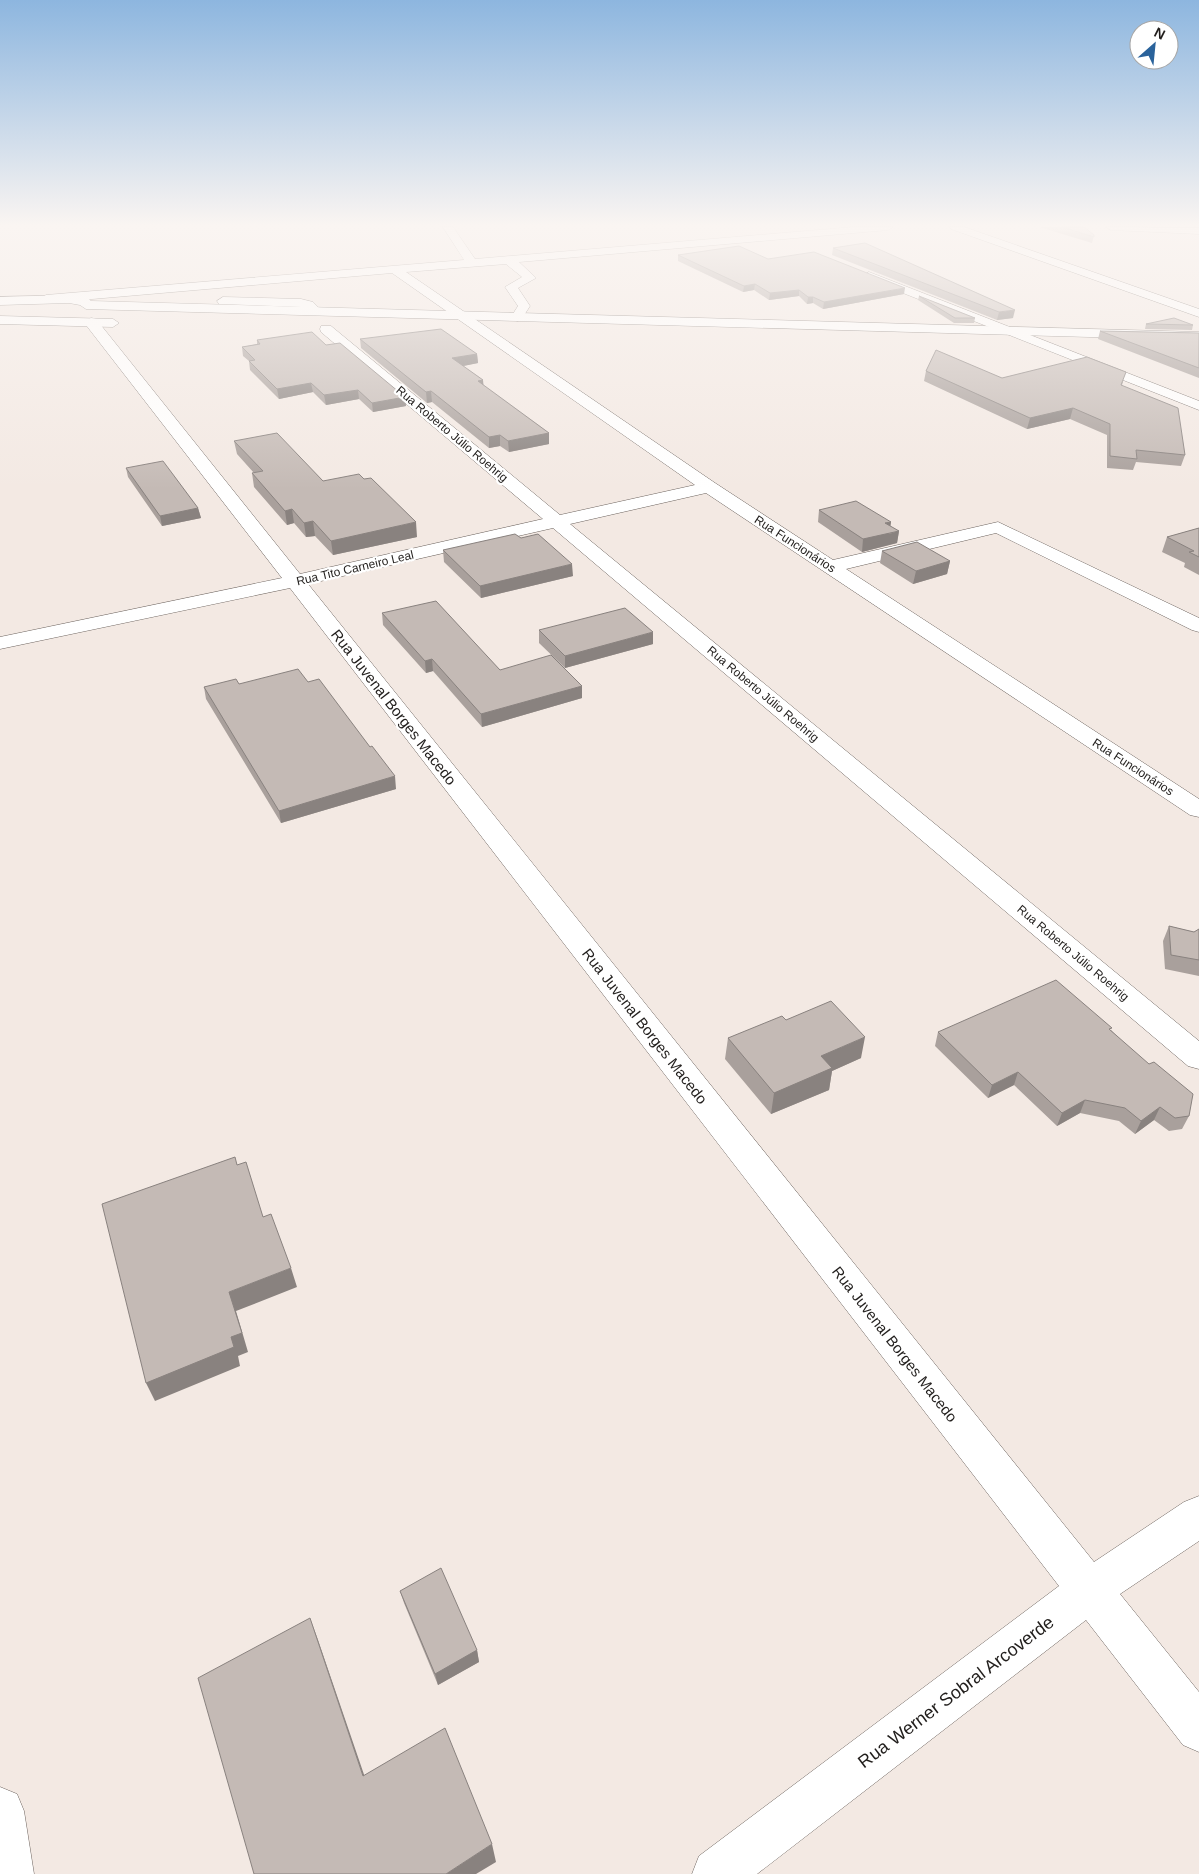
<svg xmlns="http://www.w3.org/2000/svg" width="1199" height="1874" font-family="Arial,sans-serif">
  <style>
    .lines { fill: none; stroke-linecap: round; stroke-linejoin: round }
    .minor-casing { stroke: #6c635e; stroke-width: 1 }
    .major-casing { stroke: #6c635e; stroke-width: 1 }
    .minor { fill: #fff; fill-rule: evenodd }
    .major { fill: #fff; fill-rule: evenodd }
    .wall { fill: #a9a09c }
    .shaded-wall { fill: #89827f }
    .building { fill: #c4bab5; stroke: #89827f }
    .labels { text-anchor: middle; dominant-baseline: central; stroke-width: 4.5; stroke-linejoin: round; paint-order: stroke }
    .far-street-label { font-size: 12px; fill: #211e1c; stroke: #fff }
    .street-label { font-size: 15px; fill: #211e1c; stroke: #fff }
    .near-street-label { font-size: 18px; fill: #211e1c; stroke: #fff }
  </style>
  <rect width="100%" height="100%" fill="#f3e9e3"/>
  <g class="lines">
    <g class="minor-casing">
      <path id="minor" d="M443,227H453L475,259L854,227H893L888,230L519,262L536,278L518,288L530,306L521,320L517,321L511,317L518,306L505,287L522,277L506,264L406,272L715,483L833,560L998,522L1199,618V632L1192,630L996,533L846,569L1199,799V817L1190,815L706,493L570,524L1199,1041V1069L1188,1066L553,528L308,584L1094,1562L1184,1502L1199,1496V1541L1120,1594L1199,1692V1752L1183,1745L1086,1620L757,1874H692L699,1856L1059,1586L290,588L0,649V637L282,578L86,325L85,322L91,318L96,319L300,574L543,519L321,332L320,329L321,326H331L560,515L695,485L392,273L46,303L40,299L46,295L464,260Z
        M950,227H964L1199,309V317L951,229Z
        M1106,227L1199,228V234L1111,230Z
        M869,272L1199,401V410L865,278L863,276Z
        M223,297L301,299L313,302L322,311L316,315L301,307L219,304L217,301Z
        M0,1787L17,1794L24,1811L34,1874H0Z"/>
    </g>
    <g class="major-casing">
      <path id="major" d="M69,295L89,299L91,301L1199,332V340L86,309L80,305L69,303L0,305V297Z
        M0,316L113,319L119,323L113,327L0,324Z"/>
    </g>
    <use href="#minor" class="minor"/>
    <use href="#major" class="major"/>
  </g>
  <path class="wall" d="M1039,227H1084L1094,235L1092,243Z
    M865,243L1013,318L997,320L832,255L833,248Z
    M678,255L768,259L904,294L823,309L813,303L807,304L799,296L769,300L754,290L743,292L678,261Z
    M919,296L975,318L974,323H954L918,300Z
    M1146,324L1193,325L1192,330L1145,329Z
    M1100,331L1199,333V378L1098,339Z
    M360,339L477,354L478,363L463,366L483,380V385L549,433V444L509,452L500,446L489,448L432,402L427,403L361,348Z
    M257,340L326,345L405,397L406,406L373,412L359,399L326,405L313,392L279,399L250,370L249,361L243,356L242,347L257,344Z
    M926,371L1002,378L1123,382L1122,385L1185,455L1181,466L1136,462L1133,470L1107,468V435L1070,419L1027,429L924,381Z
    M234,441L323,481L417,537L333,555L315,536L306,537L294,523L287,525L254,487L252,473H254L237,454Z
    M126,468L198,508L201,518L162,526L128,477Z
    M819,510L891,522L890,527L899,531L897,543L862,552L818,522Z
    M1199,528V575L1184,567L1185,563L1162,552L1167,537Z
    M521,538L573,576L481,598L444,562L443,550Z
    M882,551L950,561L947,574L913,584L880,563Z
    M382,613L500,670L582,686V698L482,727L433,671L426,673L383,625Z
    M539,630L653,644L565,668L539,643Z
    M308,682L396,789L281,823L206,699L204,687L239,684Z
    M1169,926L1194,932L1199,929V976L1165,969L1163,941Z
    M786,1020L861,1058L832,1071L829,1090L771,1114L725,1059L728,1038Z
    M1111,1030L1189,1116L1182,1129L1169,1131L1154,1120L1135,1134L1119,1121L1080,1113L1057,1126L1014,1085L988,1098L935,1046L938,1032Z
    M400,1591L477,1650L479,1662L438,1685L404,1603Z"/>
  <path class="shaded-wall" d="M755,284L754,290L743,292L744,286Z
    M905,288L904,294L823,309L824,302Z
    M799,290V296L769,300L770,293Z
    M808,297H813V303L807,304Z
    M1015,310L1013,318L997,320L999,312Z
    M477,354L478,363L453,368L452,358Z
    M483,380L484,390L478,381Z
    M311,383L313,392L279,399L277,389Z
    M358,390L359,399L326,405L324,395Z
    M431,391L432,402L427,403L426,392Z
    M405,397L406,406L373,412L372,403Z
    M1073,408L1070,419L1027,429L1030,418Z
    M549,433V444L509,452L508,441Z
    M500,435V446L489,448V437Z
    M198,508L201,518L162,526L160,516Z
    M292,509L294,523L287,525L285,511Z
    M313,521L315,536L306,537L304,523Z
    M416,522L417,537L333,555L331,541Z
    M891,522L889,534L899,531L897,543L862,552L863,539L885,523Z
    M950,561L947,574L913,584L916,571Z
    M572,564L573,576L481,598L480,586Z
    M653,632V644L565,668V656Z
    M432,659L433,671L426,673L425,661Z
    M582,686V698L482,727L481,714Z
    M395,776L396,789L281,823L279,811Z
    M865,1037L861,1058L832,1071L829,1090L771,1114L774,1093L821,1056Z
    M1018,1072L1014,1085L988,1098L992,1085Z
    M1085,1100L1080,1113L1057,1126L1062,1113Z
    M1160,1107L1154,1120L1135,1134L1141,1121Z
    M291,1268L297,1287L236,1311L248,1352L238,1356L240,1366L155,1401L146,1383L229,1292Z
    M310,1618L318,1640L371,1795L363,1776Z
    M477,1650L479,1662L438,1685L435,1674Z
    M492,1844L496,1862L476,1874H446Z"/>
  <path class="building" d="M1062,227H1084L1094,235V237Z
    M865,243L1015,310L999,312L833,248Z
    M739,246L768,259L814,252L905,288L824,302L813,297H808L799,290L770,293L755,284L744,286L678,255Z
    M919,296L975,318H955Z
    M1174,318L1193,325L1146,324Z
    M441,329L477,354L452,358L483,380L478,381L549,433L508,441L500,435L489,437L431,391L426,392L360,339Z
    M1100,331L1199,333V368Z
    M312,332L326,345L340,343L405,397L372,403L358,390L324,395L311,383L277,389L249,361L255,360L242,347L260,344L257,340Z
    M936,350L1002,378L1087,357L1126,372L1121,385L1178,408L1185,455L1136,450L1137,459L1110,456V424L1073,408L1030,418L926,371Z
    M277,433L323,481L359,474L364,479L371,478L416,522L331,541L313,521L304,523L292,509L285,511L252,473L263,471L234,441Z
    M163,461L198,508L160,516L126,468Z
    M856,501L891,522L885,523L899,531L863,539L819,510Z
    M1199,528V557L1189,552L1194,551L1167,537Z
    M515,534L521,538L538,534L572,564L480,586L443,550Z
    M917,542L950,561L916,571L882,551Z
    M436,601L500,670L551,655L582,686L481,714L432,659L425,661L382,613Z
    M625,608L653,632L565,656L539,630Z
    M298,669L308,682L319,679L370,747L372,746L395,776L279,811L204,687L236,679L239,684Z
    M1169,926L1194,932L1199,929V960L1171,955Z
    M1056,980L1112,1028L1109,1029L1149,1064L1154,1062L1193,1094L1189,1116L1175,1118L1160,1107L1141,1121L1125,1108L1085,1100L1062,1113L1018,1072L992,1085L938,1032Z
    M831,1001L865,1037L821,1056L832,1068L774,1093L728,1038L782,1016L786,1020Z
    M235,1157L237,1165L246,1162L263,1217L271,1214L291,1268L229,1292L242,1333L231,1337L234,1347L146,1383L102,1204Z
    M441,1568L477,1650L435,1674L400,1591Z
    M310,1618L363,1776L445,1728L492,1844L446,1874H254L198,1678Z"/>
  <linearGradient id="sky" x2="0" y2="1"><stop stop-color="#8db6df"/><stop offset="0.46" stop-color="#faf5f2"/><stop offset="1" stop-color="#faf5f2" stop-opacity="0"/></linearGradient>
  <rect width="1199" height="489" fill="url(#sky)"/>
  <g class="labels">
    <g class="far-street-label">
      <text transform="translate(452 434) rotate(40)">Rua Roberto Júlio Roehrig</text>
      <text transform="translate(795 544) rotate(33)">Rua Funcionários</text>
      <text transform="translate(355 568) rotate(-13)">Rua Tito Carneiro Leal</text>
      <text transform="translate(763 694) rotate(40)">Rua Roberto Júlio Roehrig</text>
      <text transform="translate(1133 767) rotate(33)">Rua Funcionários</text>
      <text transform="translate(1073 953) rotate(40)">Rua Roberto Júlio Roehrig</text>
    </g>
    <g class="street-label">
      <text transform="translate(394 707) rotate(52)">Rua Juvenal Borges Macedo</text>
      <text transform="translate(645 1026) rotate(52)">Rua Juvenal Borges Macedo</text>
      <text transform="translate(895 1344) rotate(52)">Rua Juvenal Borges Macedo</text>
    </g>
    <g class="near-street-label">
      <text transform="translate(956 1692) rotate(-37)">Rua Werner Sobral Arcoverde</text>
    </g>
  </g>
  <g transform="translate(1154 45) rotate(27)"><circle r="24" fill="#ffffff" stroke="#a6a5a4"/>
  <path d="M0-4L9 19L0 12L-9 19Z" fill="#2a639b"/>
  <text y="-8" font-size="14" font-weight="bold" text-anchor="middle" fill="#211e1c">N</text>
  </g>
</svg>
